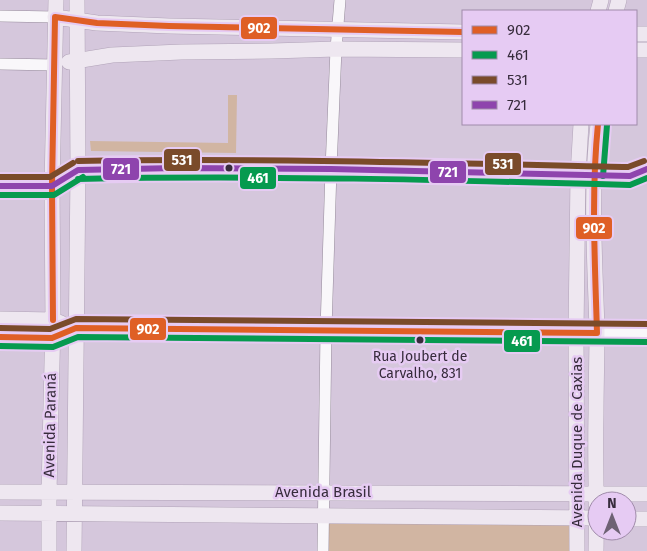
<svg xmlns="http://www.w3.org/2000/svg" width="647" height="551" font-family="'Fira Sans',sans-serif">
  <style>
    .green { fill: #d1b5a2 }
    .lines { fill: none; stroke-linecap: round; stroke-linejoin: round }
    .minor-casing { stroke: #958a9a; stroke-width: 12 }
    .major-casing { stroke: #b1a3b8; stroke-width: 16 }
    .minor { stroke: #f9f7fa; stroke-width: 11 }
    .major { stroke: #eee7f0; stroke-width: 15 }
    .bus-1-casing { stroke: #e6cbf3; stroke-width: 10 }
    .bus-2-casing { stroke: #e6cbf3; stroke-width: 10 }
    .bus-3-casing { stroke: #e6cbf3; stroke-width: 10 }
    .bus-4-casing { stroke: #e6cbf3; stroke-width: 10 }
    .bus-1 { stroke: #df5f25; stroke-width: 6 }
    .bus-2 { stroke: #069a4f; stroke-width: 6 }
    .bus-3 { stroke: #7a4b2a; stroke-width: 6 }
    .bus-4 { stroke: #8e44ad; stroke-width: 6 }
    .bus-dot { fill: #372c3c; stroke: #e6cbf3; stroke-width: 2 }
    .labels { text-anchor: middle; dominant-baseline: central; stroke-width: 5; stroke-linejoin: round; paint-order: stroke }
    .bus-label { font-size: 14px; fill: #372c3c; stroke: #e6cbf3 }
    .street-label { font-size: 15px; fill: #372c3c; stroke: #e6cbf3 }
    .line-badge { stroke: #e6cbf3; stroke-width: 2 }
    .badge-label { font-size: 14px; text-anchor: middle; font-weight: bold; fill: #fff }
  </style>
  <rect width="100%" height="100%" fill="#d5c7dc"/>
  <path class="green" d="M228,95H237L236,153L91,151L90,141L228,143Z
    M324,516L577,518V551H324Z"/>
  <g class="lines">
    <g class="minor-casing">
      <path id="minor" d="M0,16L55,17
        M0,64L55,65
        M0,186H52L78,170L177,168L331,169L647,176
        M76,328L647,333
        M323,551L326,330L331,169L336,49L340,0"/>
    </g>
    <g class="major-casing">
      <path id="major" d="M598,11L601,0
        M616,11L619,0
        M55,17L97,23L169,26L463,32
        M636,34H647
        M636,50H647
        M69,62L112,55L181,52L272,51L336,49L463,50
        M0,319L53,320L61,323
        M0,337L52,338L76,328
        M0,492L647,494
        M0,513L597,518
        M627,519H647
        M49,551V492L53,320L52,186L56,0
        M74,551L78,170L77,0
        M577,551L576,332L578,175L581,124
        M596,551C597,505 595,459 596,414C596,386 597,358 597,330C595,261 590,192 598,124"/>
    </g>
    <use href="#minor" class="minor"/>
    <use href="#major" class="major"/>
    <g class="bus-1-casing">
      <path id="bus-1" d="M55,17L97,23L169,26L463,32
        M53,320L52,186L55,17
        M597,333C595,263 591,194 598,124
        M0,337L52,338L76,328L597,333"/>
    </g>
    <g class="bus-2-casing">
      <path id="bus-2" d="M603,176L607,125
        M78,179C262,175 446,180 630,185L647,178
        M0,195H54L83,177
        M0,346L53,347L78,337L647,342"/>
    </g>
    <g class="bus-3-casing">
      <path id="bus-3" d="M78,161C261,158 445,163 628,167L644,161
        M0,177H50L73,163
        M0,328L50,329L76,319L647,324"/>
    </g>
    <g class="bus-4-casing">
      <path id="bus-4" d="M0,186H52L78,170L177,168L331,169L630,176L647,169"/>
    </g>
    <use href="#bus-1" class="bus-1"/>
    <use href="#bus-2" class="bus-2"/>
    <use href="#bus-3" class="bus-3"/>
    <use href="#bus-4" class="bus-4"/>
  </g>
  <g class="bus-dot">
    <circle cx="229" cy="168" r="4.5"/>
    <circle cx="420" cy="340" r="4.5"/>
  </g>
  <g class="labels">
    <g class="bus-label">
      <text x="420" y="356">Rua Joubert de<tspan x="420" dy="17">Carvalho, 831</tspan></text>
    </g>
    <g class="street-label">
      <text transform="translate(50 425) rotate(-89)">Avenida Paraná</text>
      <text transform="translate(577 442) rotate(-90)">Avenida Duque de Caxias</text>
      <text x="323" y="492">Avenida Brasil</text>
    </g>
  </g>
  <g class="line-badge">
    <rect x="240" y="16" width="38" height="24" rx="5" fill="#df5f25"/>
    <rect x="163" y="148" width="38" height="24" rx="5" fill="#7a4b2a"/>
    <rect x="484" y="152" width="38" height="24" rx="5" fill="#7a4b2a"/>
    <rect x="102" y="157" width="38" height="24" rx="5" fill="#8e44ad"/>
    <rect x="429" y="160" width="38" height="24" rx="5" fill="#8e44ad"/>
    <rect x="239" y="166" width="38" height="24" rx="5" fill="#069a4f"/>
    <rect x="575" y="216" width="38" height="24" rx="5" fill="#df5f25"/>
    <rect x="129" y="317" width="38" height="24" rx="5" fill="#df5f25"/>
    <rect x="503" y="329" width="38" height="24" rx="5" fill="#069a4f"/>
  </g>
  <g class="badge-label">
    <text x="259" y="33">902</text>
    <text x="182" y="165">531</text>
    <text x="503" y="169">531</text>
    <text x="121" y="174">721</text>
    <text x="448" y="177">721</text>
    <text x="258" y="183">461</text>
    <text x="594" y="233">902</text>
    <text x="148" y="334">902</text>
    <text x="522" y="346">461</text>
  </g>
  <rect x="462" y="10" width="175" height="115" fill="#e6cbf3" stroke="#a08baa"/>
  <rect x="472" y="26" width="25" height="8" fill="#df5f25" stroke="#a08baa"/>
  <text x="507" y="35" font-size="15" fill="#372c3c">902</text>
  <rect x="472" y="51" width="25" height="8" fill="#069a4f" stroke="#a08baa"/>
  <text x="507" y="60" font-size="15" fill="#372c3c">461</text>
  <rect x="472" y="76" width="25" height="8" fill="#7a4b2a" stroke="#a08baa"/>
  <text x="507" y="85" font-size="15" fill="#372c3c">531</text>
  <rect x="472" y="101" width="25" height="8" fill="#8e44ad" stroke="#a08baa"/>
  <text x="507" y="110" font-size="15" fill="#372c3c">721</text>
  <g transform="translate(612 516)"><circle r="24" fill="#e6cbf3" stroke="#a08baa"/>
  <path d="M0-4L9 19L0 12L-9 19Z" fill="#6e6274"/>
  <text y="-8" font-size="14" font-weight="bold" text-anchor="middle" fill="#372c3c">N</text>
  </g>
</svg>
